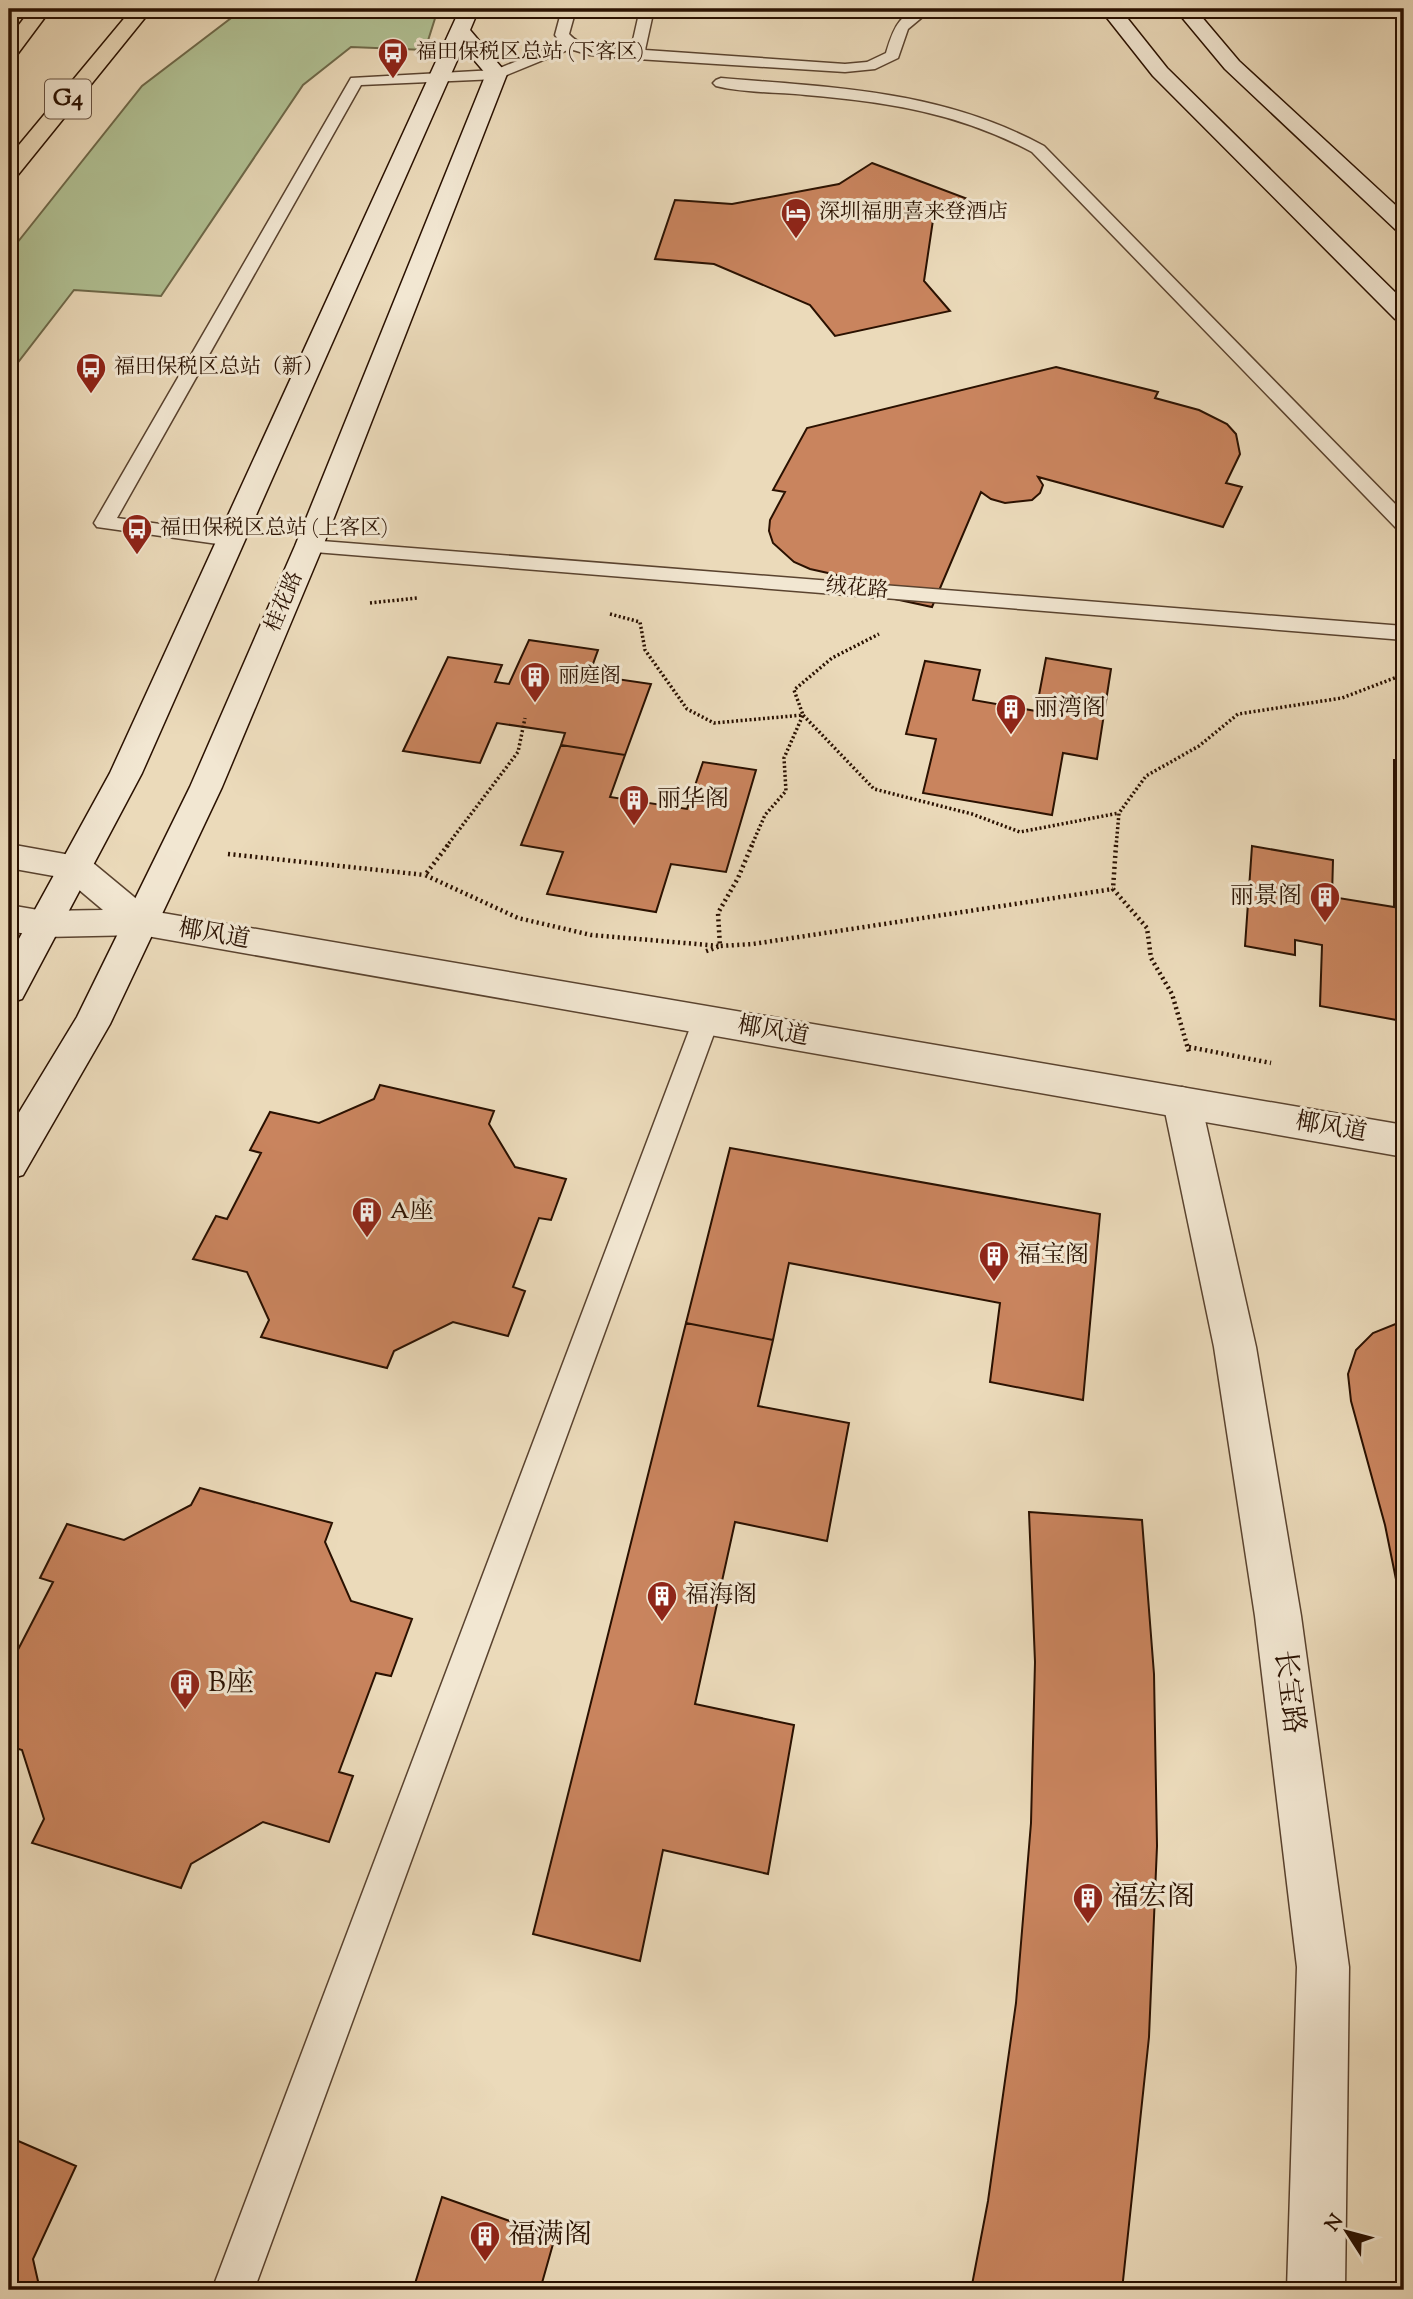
<svg xmlns="http://www.w3.org/2000/svg" width="1413" height="2299" font-family="'Sorts Mill Goudy','Noto Serif SC',serif">
  <style>
    .green { fill: #b1c194; stroke: #6e694a; stroke-width: 2 }
    .building { fill: #c9845e; stroke: #2a1101; stroke-width: 2 }
    .lines { fill: none; stroke-linecap: round; stroke-linejoin: round }
    .service-casing { stroke: #5a432f; stroke-width: 3 }
    .minor-casing { stroke: #5a432f; stroke-width: 3 }
    .tertiary-casing { stroke: #5a432f; stroke-width: 3 }
    .secondary-casing { stroke: #2a1101; stroke-width: 3 }
    .motorway-casing { stroke: #2a1101; stroke-width: 3 }
    .path-far1 { stroke: #2a1101; stroke-width: 3.5; stroke-dasharray: 2 2.5; stroke-linecap: butt }
    .path { stroke: #2a1101; stroke-width: 4.5; stroke-dasharray: 2 3.5; stroke-linecap: butt }
    .service { fill: #f2e7d2; fill-rule: evenodd }
    .minor { fill: #f2e7d2; fill-rule: evenodd }
    .tertiary { fill: #f2e7d2; fill-rule: evenodd }
    .secondary { fill: #f2e7d2; fill-rule: evenodd }
    .motorway { fill: #ebdaba; fill-rule: evenodd }
    .labels { text-anchor: middle; dominant-baseline: central; stroke-width: 6; stroke-linejoin: round; paint-order: stroke }
    .far-poi-label { font-size: 21px; fill: #2a1101; stroke: #f2e7d2; text-anchor: start }
    .far-street-label { font-size: 21px; fill: #2a1101; stroke: #f2e7d2 }
    .shield { fill: #f2e7d2; stroke: #665140; stroke-width: 2 }
    .shield-label { font-size: 23px; font-weight: bold; fill: #2a1101 }
    .poi-label { font-size: 24px; fill: #2a1101; stroke: #f2e7d2; text-anchor: start }
    .street-label { font-size: 24px; fill: #2a1101; stroke: #f2e7d2 }
    .near-poi-label { font-size: 28px; fill: #2a1101; stroke: #f2e7d2; text-anchor: start }
    .near-street-label { font-size: 28px; fill: #2a1101; stroke: #f2e7d2 }
  </style>
  <rect width="100%" height="100%" fill="#ebdaba"/>
  <filter id="stains"><feTurbulence type="fractalNoise" baseFrequency=".00286" numOctaves="4"/><feColorMatrix values="0 0 0 0 .2 0 0 0 0 .09 0 0 0 0 .02 0 0 0 .5 -.17"/></filter>
  <radialGradient id="worn" r=".72"><stop offset=".6" stop-color="#630" stop-opacity="0"/><stop offset="1" stop-color="#630" stop-opacity=".3"/></radialGradient>
  <path class="green" d="M243,9H438L425,50L351,47L303,85L161,296L74,290L9,374V253L142,86Z"/>
  <path class="building" d="M872,163L965,198L933,220L924,281L950,311L835,336L810,305L714,264L655,259L675,200L732,204L839,184Z
    M1056,367L1158,392L1155,398L1199,410L1227,424L1236,434L1240,454L1226,483L1242,487L1223,527L1038,477L1043,485L1040,493L1032,500L1005,503L991,499L981,492L932,607L858,591L864,581L810,569L794,562L773,543L769,531L770,520L785,492L773,490L807,428Z
    M529,640L598,650L589,675L651,684L625,755L561,745L565,733L497,723L480,763L403,751L448,657L502,665L495,682L509,684Z
    M1046,658L1111,669L1097,759L1063,753L1052,815L923,793L936,739L906,734L925,661L980,670L973,700L1036,711Z
    M561,745L625,755L610,797L687,809L703,762L756,770L726,872L671,864L656,912L547,894L563,852L521,845Z
    M1394,760L1404,761V862L1394,861Z
    M1252,846L1333,860L1332,897L1394,907V861L1404,862L1402,1021L1320,1006L1322,945L1295,940V955L1245,946Z
    M380,1085L494,1111L489,1124L515,1167L566,1179L551,1220L539,1218L513,1287L525,1291L508,1336L453,1322L394,1351L387,1368L261,1337L269,1320L247,1272L193,1259L216,1216L227,1219L261,1153L250,1150L270,1112L319,1123L374,1099Z
    M730,1148L1100,1214L1083,1400L990,1382L1000,1303L789,1263L773,1340L686,1323Z
    M686,1323L773,1340L758,1406L849,1423L827,1541L735,1522L695,1704L794,1725L768,1874L663,1850L640,1961L533,1934Z
    M1398,1323H1404V1619L1385,1525L1351,1401L1348,1374L1356,1350L1373,1333Z
    M200,1488L332,1523L325,1542L351,1601L412,1619L391,1676L376,1673L339,1772L353,1776L329,1842L263,1822L191,1864L181,1888L32,1843L44,1819L22,1750L9,1746V1667L53,1582L40,1578L67,1524L124,1540L191,1505Z
    M1029,1512L1142,1520L1154,1674L1157,1846L1149,2037L1122,2290H971L988,2201L1016,2003L1031,1823L1035,1662Z
    M9,2137L76,2166L33,2259L40,2290H9Z
    M442,2197L555,2237L540,2290H413Z"/>
  <g class="lines">
    <g class="service-casing">
      <path id="service" d="M562,9H576L569,34C584,51 611,48 631,49L640,9H654L645,50L845,64L867,62L886,53C894,26 901,8 932,9L908,29L898,58L875,69L845,72L637,59L590,55L570,49L497,79L361,85L117,518L232,534L239,535L242,540L239,545L232,546L97,527L94,523L351,78L495,70L561,43L555,35Z
        M721,78C836,88 940,90 1044,146L1404,513V531L1397,529L1032,152C959,113 889,102 806,95C777,92 744,93 716,86L713,83L716,80Z
        M309,540L1404,626V640L302,551L299,546L302,541Z
        M706,1010L715,1013L719,1020L254,2290H212L693,1020L697,1013Z"/>
    </g>
    <g class="minor-casing">
      <path id="minor" d="M1182,1087L1195,1091L1201,1102L1256,1347L1301,1616L1349,1967L1345,2290H1287L1297,1967L1255,1616L1214,1347L1163,1102L1169,1091Z"/>
    </g>
    <g class="tertiary-casing">
      <path id="tertiary" d="M9,844L87,858L151,911L1404,1125V1157L141,935L44,937L9,931V905L44,911L103,910L65,878L9,868Z"/>
    </g>
    <g class="secondary-casing">
      <path id="secondary" d="M460,9H476L478,11L470,30L507,74L323,546L222,787L110,1024L23,1175L9,1179V1129L77,1017L190,787L295,546L486,74L463,47L142,773L22,999L9,1003V957L110,773Z
        M1100,9H1120L1167,68L1404,301V321L1395,319L1153,76Z
        M1175,9H1195L1239,61L1404,213V232L1396,230L1225,69Z"/>
    </g>
    <g class="motorway-casing">
      <path id="motorway" d="M31,9H51L16,56L9,58V38Z
        M132,9H152L17,176L9,178V157Z"/>
    </g>
    <path class="path-far1" d="M370,603L417,598
      M610,614L640,622L645,650L687,709L714,723L803,715L874,789L972,814L1020,832L1119,813
      M446,847L518,752L525,718
      M751,847L765,815L786,791L784,758L803,715L794,690L832,658L879,634
      M1116,847L1119,813L1146,776L1199,746L1238,714L1342,698L1397,677"/>
    <path class="path" d="M448,845L425,875L518,918L591,935L720,946L704,952
      M752,845L738,878L718,913L720,946L753,944L1113,889
      M1116,845L1113,889L1147,928L1151,958L1172,994L1189,1052
      M228,854L425,875
      M1189,1047L1271,1063"/>
    <use href="#service" class="service"/>
    <use href="#minor" class="minor"/>
    <use href="#tertiary" class="tertiary"/>
    <use href="#secondary" class="secondary"/>
    <use href="#motorway" class="motorway"/>
  </g>
  <defs>
    <g id="bus-pin" transform="scale(1.575)"><path d="M0 17L-7.5 6A9.5 9.5 0 1 1 7.5 6Z" fill="#8f2418" stroke="#f2e7d2"/><path d="M-5-6H5V4H4V6H2V4H-2V6H-4V4H-5ZM-3.5-4V0h7V-4ZM-3.5 1.2v1.5H-2V1.2ZM2 1.2v1.5H3.5V1.2Z" fill="#fff"/></g>
    <g id="hotel-pin" transform="scale(1.575)"><path d="M0 17L-7.5 6A9.5 9.5 0 1 1 7.5 6Z" fill="#8f2418" stroke="#f2e7d2"/><path d="M-6-4.5h1.5V1H6V5H4.5V3h-9V5H-6ZM-4 0a1.8 1.8 0 1 1 3.6 0ZM.5 0V-2.5h3Q6-2.5 6 0Z" fill="#fff"/></g>
    <g id="building-pin" transform="scale(1.575)"><path d="M0 17L-7.5 6A9.5 9.5 0 1 1 7.5 6Z" fill="#8f2418" stroke="#f2e7d2"/><path d="M-4-6H4V6H1V3H-1V6H-4ZM-2.5-4.3h1.7v1.8h-1.7ZM.8-4.3h1.7v1.8H.8ZM-2.5-1h1.7V.8h-1.7ZM.8-1h1.7V.8H.8Z" fill="#fff"/></g>
  </defs>
  <g fill-rule="evenodd">
    <use href="#bus-pin" x="393" y="53"/>
    <use href="#hotel-pin" x="796" y="213"/>
    <use href="#bus-pin" x="91" y="368"/>
    <use href="#bus-pin" x="137" y="529"/>
    <use href="#building-pin" x="535" y="677"/>
    <use href="#building-pin" x="1011" y="709"/>
    <use href="#building-pin" x="634" y="800"/>
    <use href="#building-pin" x="1325" y="897"/>
    <use href="#building-pin" x="367" y="1212"/>
    <use href="#building-pin" x="994" y="1256"/>
    <use href="#building-pin" x="662" y="1596"/>
    <use href="#building-pin" x="185" y="1684"/>
    <use href="#building-pin" x="1088" y="1898"/>
    <use href="#building-pin" x="485" y="2236"/>
  </g>
  <g class="labels">
    <g class="far-poi-label">
      <text x="416" y="53">福田保税区总站 (下客区)</text>
      <text x="819" y="213">深圳福朋喜来登酒店</text>
      <text x="114" y="368">福田保税区总站（新）</text>
      <text x="160" y="529">福田保税区总站 (上客区)</text>
      <text x="558" y="677">丽庭阁</text>
    </g>
    <g class="far-street-label">
      <text transform="translate(857 589) rotate(5)">绒花路</text>
      <text transform="translate(285 602) rotate(-67)">桂花路</text>
    </g>
    <rect class="shield" x="45" y="79.5" width="46" height="39" rx="5"/>
    <g class="shield-label">
      <text x="68" y="99">G4</text>
    </g>
    <g class="poi-label">
      <text x="1034" y="709">丽湾阁</text>
      <text x="657" y="800">丽华阁</text>
      <text x="1302" y="897" text-anchor="end">丽景阁</text>
      <text x="390" y="1212">A座</text>
      <text x="1017" y="1256">福宝阁</text>
      <text x="685" y="1596">福海阁</text>
    </g>
    <g class="street-label">
      <text transform="translate(214 935) rotate(10)">椰风道</text>
      <text transform="translate(773 1032) rotate(10)">椰风道</text>
      <text transform="translate(1331 1128) rotate(10)">椰风道</text>
    </g>
    <g class="near-poi-label">
      <text x="208" y="1684">B座</text>
      <text x="1111" y="1898">福宏阁</text>
      <text x="508" y="2236">福满阁</text>
    </g>
    <g class="near-street-label">
      <text transform="translate(1288 1692) rotate(83)">长宝路</text>
    </g>
  </g>
  <rect width="1413" height="2299" fill="none" stroke="#ebdaba" stroke-width="35"/>
  <rect x="10" y="10" width="1392" height="2278" fill="none" stroke="#2a1101" stroke-width="3.5"/>
  <rect x="18" y="18" width="1378" height="2264" fill="none" stroke="#2a1101" stroke-width="2"/>
  <g transform="translate(1347 2232) rotate(306)" stroke="#f2e7d2" stroke-width="5" paint-order="stroke">
  <path d="M0-5L12 26L0 18L-12 26Z" fill="#2a1101"/>
  <text y="-10" font-size="19" font-weight="bold" text-anchor="middle" fill="#2a1101">N</text>
  </g>
  <rect width="100%" height="100%" filter="url(#stains)"/>
  <rect width="100%" height="100%" fill="url(#worn)"/>
</svg>
